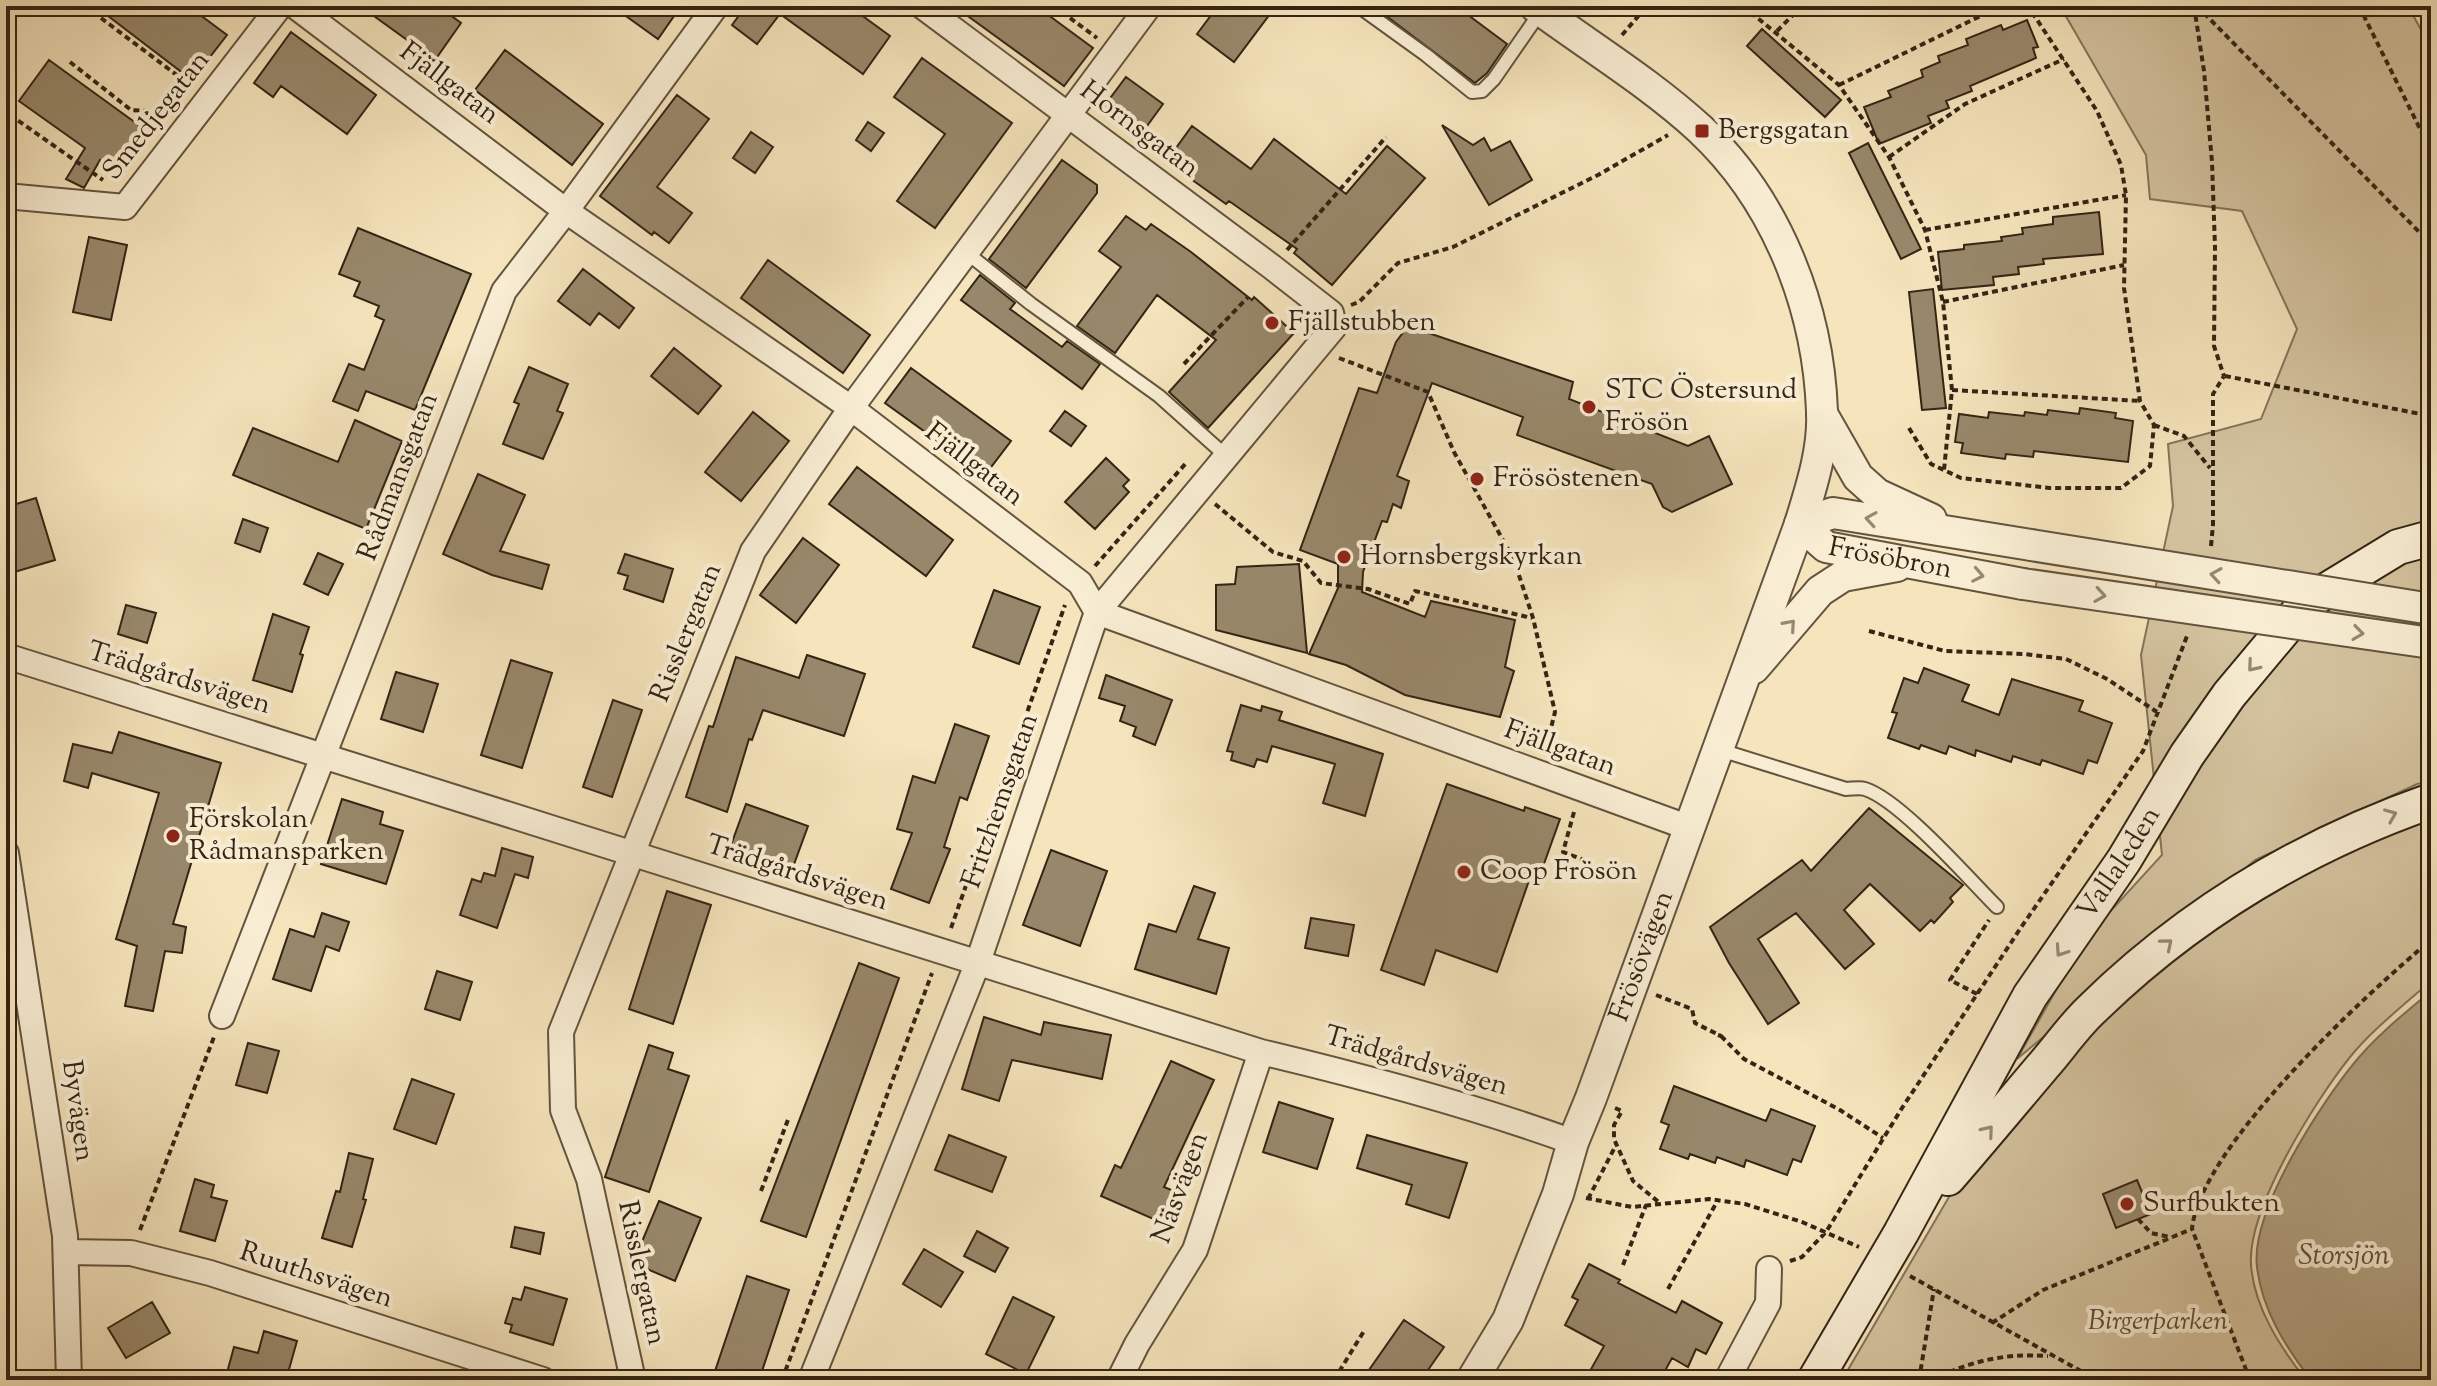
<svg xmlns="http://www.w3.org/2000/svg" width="2437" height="1386" font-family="'Sorts Mill Goudy',serif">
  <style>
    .green { fill: #d4c39f; stroke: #84745a; stroke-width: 2 }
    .water { fill: #b3a383; stroke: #807057; stroke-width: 2 }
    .building { fill: #98886b; stroke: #332414; stroke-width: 2 }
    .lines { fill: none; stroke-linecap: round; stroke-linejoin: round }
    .service-casing { stroke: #64543e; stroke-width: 16 }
    .minor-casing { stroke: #64543e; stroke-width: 28 }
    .tertiary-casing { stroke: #64543e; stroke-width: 34 }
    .secondary-casing { stroke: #332414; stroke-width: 38 }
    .path { stroke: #332414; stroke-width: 4; stroke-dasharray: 6 4; stroke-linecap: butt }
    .service { stroke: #f8edd3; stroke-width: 12 }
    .minor { stroke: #f8edd3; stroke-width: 24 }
    .tertiary { stroke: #f8edd3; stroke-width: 30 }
    .secondary { stroke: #f8edd3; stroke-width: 34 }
    .tertiary-bridge-casing { stroke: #64543e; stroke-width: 34; stroke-linecap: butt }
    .tertiary-bridge { stroke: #f8edd3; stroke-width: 30 }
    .oneway { stroke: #968874 }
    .poi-dot { fill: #8f2418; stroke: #f8edd3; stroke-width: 3 }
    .labels { text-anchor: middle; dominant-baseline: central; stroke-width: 8; stroke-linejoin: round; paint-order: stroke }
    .street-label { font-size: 28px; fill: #332414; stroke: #f8edd3 }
    .poi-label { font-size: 28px; fill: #332414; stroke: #f8edd3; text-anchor: start }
    .park-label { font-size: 28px; font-style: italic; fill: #5b4c37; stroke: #f8edd3 }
    .water-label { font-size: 30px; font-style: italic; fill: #60503b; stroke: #f8edd3 }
  </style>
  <rect width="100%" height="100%" fill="#f5e4bc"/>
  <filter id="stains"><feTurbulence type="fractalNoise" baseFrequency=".0025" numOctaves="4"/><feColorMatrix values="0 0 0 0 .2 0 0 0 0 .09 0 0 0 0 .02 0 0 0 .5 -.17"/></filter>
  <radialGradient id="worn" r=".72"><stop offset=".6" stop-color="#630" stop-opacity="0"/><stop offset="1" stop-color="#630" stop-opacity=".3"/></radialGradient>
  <path class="green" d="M2060,6H2408L2431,48V781L2417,784L2255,860L2017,1059L2085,939L2162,855L2141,655L2173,506L2168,444L2261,419L2297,329L2242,211L2150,199L2146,155Z
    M2431,817V981C2404,1005 2373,1029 2350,1057C2315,1101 2247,1209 2251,1265C2254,1307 2280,1347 2306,1380H1842L1960,1178L2079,1040L2190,941L2261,895L2360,841Z"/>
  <path class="water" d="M2431,991V1380H2311C2285,1346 2262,1310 2257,1267C2250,1212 2321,1103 2355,1062C2377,1035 2405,1013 2431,991Z"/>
  <path class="building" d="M95,6H188L227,35L192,80Z
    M360,6H438L461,23L435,60Z
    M612,6H681L658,39Z
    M746,6H849L890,36L863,74L780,14L757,44L732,25Z
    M954,6H1036L1093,48L1064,86Z
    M1218,6H1276L1234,62L1197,34Z
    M1373,6H1456L1507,44L1487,73L1475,83Z
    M2027,20L2038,47L2033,48L2036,58L1970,86L1972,91L1946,101L1949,108L1928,116L1931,123L1879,144L1864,107L1891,97L1888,91L1923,77L1921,70L1940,62L1938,56L1968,45L1966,39L2001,25L2003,30Z
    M1762,29L1841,100L1825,117L1747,46Z
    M291,32L376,95L347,134L281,86L273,97L254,83Z
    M505,50L603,124L572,165L475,90Z
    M922,58L1012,123L935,228L897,201L945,134L894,97Z
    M49,60L151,134L122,175L100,160L84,188L66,179L85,148L19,101Z
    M1126,77L1163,104L1139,137L1102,109Z
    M677,95L709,119L657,187L692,213L669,243L654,232L652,235L600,196Z
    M868,122L884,133L871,151L856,140Z
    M1442,125L1473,145L1484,138L1491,151L1510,141L1532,180L1489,205Z
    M1192,126L1251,169L1274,139L1346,194L1387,146L1425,178L1332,285L1294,253L1297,249L1229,201L1226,204L1177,169L1179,166L1168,159Z
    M751,132L773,147L755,173L733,158Z
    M1868,143L1921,249L1901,259L1849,153Z
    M1062,160L1097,185V193L1026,288L989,259Z
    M2099,212L2103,254L2043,259L2044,264L2018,267L2019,274L1993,277L1994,285L1942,290L1938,252L1964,249V245L2002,241L2001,237L2023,234L2022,228L2053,224V217Z
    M1126,216L1146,230L1151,224L1191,252L1252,300L1254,297L1294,333L1208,428L1169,392L1216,340L1157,295L1115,353L1077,326L1121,267L1099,251Z
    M358,228L471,274L415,410L366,391L358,411L333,401L349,364L364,370L384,320L375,316L379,306L354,296L360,282L339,274Z
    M89,237L127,245L111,320L73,312Z
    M768,260L870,335L843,373L741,298Z
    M583,269L634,308L619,328L599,313L590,325L558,301Z
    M980,275L1015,303L1010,309L1062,347L1067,341L1100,364L1082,389L961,300Z
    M1933,289L1946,408L1922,410L1909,292Z
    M1408,326L1573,382L1569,399L1688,446L1709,436L1732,484L1672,512L1663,507L1652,484L1517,435L1523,417L1432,383L1397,476L1409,481L1401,508L1393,504L1387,522L1382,521L1363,572L1362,592L1425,617L1431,601L1515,620L1505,667L1514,671L1500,717L1405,695L1346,665L1309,654L1338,588V564L1300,550L1359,388L1377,393L1396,342Z
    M674,348L721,386L698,414L651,376Z
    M529,367L568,384L557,411L563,413L543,459L503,444L519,404L514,402Z
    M911,368L1011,441L985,475L885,403Z
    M2080,408L2116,413L2115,418L2133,421L2128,462L2034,451L2033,457L2006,454L2005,459L1961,453L1963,443L1955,442L1959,414L1988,418L1989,412L2024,416L2025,412L2047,415L2048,410L2079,414Z
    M1065,411L1086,426L1071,446L1050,431Z
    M753,412L789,441L741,501L705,472Z
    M355,420L402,441L366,529L233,475L253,428L338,462Z
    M1106,458L1129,480L1123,486L1129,492L1095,529L1065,502Z
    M857,467L953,540L926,576L829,504Z
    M478,474L525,495L500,551L549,565L542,589L492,575L443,554Z
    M36,498L55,560L11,573L6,555V507Z
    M243,519L268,528L260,552L235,543Z
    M803,538L839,565L796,623L760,595Z
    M318,553L343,564L328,595L304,584Z
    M625,554L673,569L663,602L624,589L628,576L618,573Z
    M1299,564L1307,653L1216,630V585L1235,584L1237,567Z
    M994,590L1040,607L1019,664L973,647Z
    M126,605L156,613L147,643L118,634Z
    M273,614L309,627L300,654L303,655L292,692L253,680Z
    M807,655L865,674L844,736L763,710L752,740L749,739L727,812L686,797L709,726L713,727L736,657L799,678Z
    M511,660L552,673L522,768L481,755Z
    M1924,668L1969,685L1962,701L1999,715L2012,679L2083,701L2079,711L2112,723L2097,763L2088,760L2083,774L2042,760L2040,765L2013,756L2011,762L1976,750L1975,756L1949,746L1946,754L1921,745L1919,749L1888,738L1897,713L1892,712L1904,678L1918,683Z
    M396,672L438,684L423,732L381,719Z
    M1106,675L1172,700L1155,745L1133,736L1136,727L1120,721L1125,706L1099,698Z
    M613,700L642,710L612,797L583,787Z
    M1241,705L1261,711L1262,706L1282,712L1279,720L1383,754L1365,816L1323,803L1335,764L1272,746L1267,762L1257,759L1254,767L1231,760L1233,752L1227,751Z
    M955,724L989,736L967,800L960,797L944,847L950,849L929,903L891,889L912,833L897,829L913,776L935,783Z
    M119,732L221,763L173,924L186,927L182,953L165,951L153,1011L125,1006L137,946L116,939L159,793L92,773L88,788L64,781L73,744L112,753Z
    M1447,784L1524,811L1525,807L1560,819L1540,875L1532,872L1497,972L1436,950L1424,985L1381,970Z
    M342,799L383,812L380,824L403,831L386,884L321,864Z
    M746,804L808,826L793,867L731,845Z
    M1869,808L1963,885L1950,898L1953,902L1934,923L1931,920L1920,931L1870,884L1844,910L1874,944L1845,969L1796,913L1758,939L1799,1003L1768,1024L1729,963L1710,927L1802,860L1811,871Z
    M502,848L533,857L528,878L515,874L497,928L460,915L472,879L481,882L484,873L495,876Z
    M1051,850L1107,871L1080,946L1023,925Z
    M1194,886L1215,893L1198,939L1229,948L1216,994L1135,969L1149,924L1176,932Z
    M667,891L711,905L673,1024L629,1009Z
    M322,913L349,922L339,951L326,946L311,991L273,979L290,929L314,937Z
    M1311,918L1354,925L1348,956L1305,948Z
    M859,963L899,978L806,1237L761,1221Z
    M437,971L472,982L460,1020L425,1009Z
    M984,1017L1041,1035L1044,1022L1111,1035L1102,1079L1012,1060L999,1101L962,1089Z
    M248,1043L279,1051L267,1093L236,1085Z
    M649,1045L673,1053L668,1069L689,1076L649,1192L605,1177Z
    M1171,1061L1214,1080L1164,1187L1181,1194L1167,1225L1101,1196L1115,1165L1121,1168Z
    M412,1079L454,1094L436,1144L394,1129Z
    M1674,1086L1766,1121L1771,1109L1815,1126L1801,1162L1793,1159L1787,1175L1746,1160L1744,1167L1717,1157L1715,1163L1690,1154L1688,1159L1660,1149L1669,1125L1661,1122Z
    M1279,1102L1333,1119L1317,1169L1263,1152Z
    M949,1135L1006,1157L992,1192L935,1170Z
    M1367,1135L1467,1163L1449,1218L1406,1204L1412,1185L1357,1168Z
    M349,1153L373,1159L363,1199L366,1200L352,1247L322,1238L336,1191L340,1192Z
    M195,1179L214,1185L211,1197L227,1201L215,1241L180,1231Z
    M2137,1180L2151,1214L2116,1228L2103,1194Z
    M659,1201L701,1218L675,1281L633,1263Z
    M515,1227L544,1233L540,1254L511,1247Z
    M977,1231L1008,1248L995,1272L964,1256Z
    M924,1249L963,1272L941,1307L903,1284Z
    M1589,1264L1620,1280L1618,1283L1676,1313L1682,1301L1722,1323L1706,1354L1696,1349L1688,1367L1672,1358L1660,1380H1585L1604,1346L1565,1325L1578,1300L1572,1297Z
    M747,1276L789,1290L759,1380H712Z
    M525,1287L567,1299L553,1345L510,1332L512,1325L505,1323L513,1298L521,1300Z
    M1013,1297L1054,1317L1026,1374L986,1354Z
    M152,1302L170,1333L126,1358L108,1328Z
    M1404,1320L1444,1347L1421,1380H1362Z
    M264,1331L297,1341L286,1380H225L234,1347L258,1353Z"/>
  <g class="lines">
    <g class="service-casing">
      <path id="service" d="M1358,6L1426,55L1472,92L1482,91L1494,79L1541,11
        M967,253L1031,304L1159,396L1226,456
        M1717,749L1846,789C1852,789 1859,787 1865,789C1900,800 1968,878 1997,907"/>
    </g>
    <g class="minor-casing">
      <path id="minor" d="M295,6L566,211L851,408L1080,583L1097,612L1687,827
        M6,196L125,207L280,6
        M6,656L1261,1052C1366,1077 1471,1105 1573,1142
        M6,853L65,1236L69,1380
        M222,1016L504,291L566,211L716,6
        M66,1252L131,1253L210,1273L543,1380
        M633,1380L589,1179L563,1110L561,1032L753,551L851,408L1149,6
        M811,1380L978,962L1097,612L1334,327L1331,313L1272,267L922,6
        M1119,1380L1137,1344L1195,1250L1261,1052
        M1727,1380L1768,1303L1769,1269"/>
    </g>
    <g class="tertiary-casing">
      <g id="tertiary">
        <path d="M1822,414L1858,477L1877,494L1931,519"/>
        <path d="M1800,524L1833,513L2031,545"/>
        <path id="s1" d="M1800,524L1826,547L2023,584"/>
        <path d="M1754,668L1820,591L1843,576L1897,566"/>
        <path id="s2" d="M1472,1380L1508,1320L1558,1194L1573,1142L1591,1098L1800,524C1811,488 1824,449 1822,411C1818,307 1777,201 1700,129C1650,83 1589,46 1535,6"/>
      </g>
    </g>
    <g class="secondary-casing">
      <g id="secondary">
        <path d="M1948,1178C1980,1141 2011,1104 2043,1066C2059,1048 2073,1027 2091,1010C2189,914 2302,846 2431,801"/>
        <path id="s3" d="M1815,1380L1901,1233L2030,996L2124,860L2187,755L2229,695L2306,603L2398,547L2431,538"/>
      </g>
    </g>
    <path class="path" d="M1054,6L1097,38
      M1743,6L1839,85L1889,157L1925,230L1943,302L1952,390L1944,470
      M2194,6L2204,71L2212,162L2215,247L2214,346L2224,376
      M2197,6L2431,244
      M2359,6L2431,151
      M101,18L190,85
      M1777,31L1802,6
      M1622,35L1647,6
      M70,62L131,110L166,112
      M1839,85L2001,6
      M10,115L103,180
      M1889,157L1965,104L2064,59
      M1925,230L2126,195
      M1287,250L1386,137
      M1943,302L2124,265
      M1351,305L1359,302L1398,263L1453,247L1598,175L1668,135
      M1339,358L1428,392L1454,452L1514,560L1533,618L1555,712L1545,752
      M1184,364L1248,297
      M2225,376L2431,416
      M1952,390L2140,401
      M2154,425L2184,436L2210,468
      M1909,428L1931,464L1961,478L2050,488H2121L2150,466L2154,425L2140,401L2124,288L2126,195L2121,165L2097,111L2028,6
      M1215,504L1273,552L1303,561L1321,583L1368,589L1410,604L1415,591L1532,618
      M2211,546L2213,525V394L2224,376
      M1095,566L1187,462
      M1869,631L1945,651L2024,654L2066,659L2107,679L2157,712
      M1574,812L1563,852L1589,862
      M951,928L1065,605
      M1977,994L1950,980L1989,920
      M1656,995L1692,1009L1695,1023L1721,1036L1718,1035
      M1721,1036L1744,1059L1840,1110L1883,1138
      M1615,1108L1622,1111L1614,1125V1139L1633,1181L1661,1204
      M761,1191L789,1117
      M1586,1198L1632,1207L1709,1199L1745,1204L1802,1222L1859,1247
      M1588,1199L1616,1145
      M2138,1219L2151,1233L2170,1237
      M140,1230L214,1037
      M1790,1261L1802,1257L1826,1232L1902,1108L2020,929L2143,751L2187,636
      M1623,1265L1646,1205
      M1910,1276L2097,1380
      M1668,1289L1718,1200
      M1992,1323L2043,1290L2192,1229
      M782,1380L932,973
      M1334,1380L1364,1331
      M1919,1380L1934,1289
      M1931,1380C1972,1361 2003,1353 2048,1356
      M2250,1380L2192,1229C2200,1147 2367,993 2431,940"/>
    <use href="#service" class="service"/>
    <use href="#minor" class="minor"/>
    <use href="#tertiary" class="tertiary"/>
    <use href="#secondary" class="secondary"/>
    <g class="tertiary-bridge-casing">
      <path id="tertiary-bridge" d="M2031,545L2431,609
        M2023,584L2431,643"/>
    </g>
    <use href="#tertiary-bridge" class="tertiary-bridge"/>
  </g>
  <defs><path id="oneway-chevron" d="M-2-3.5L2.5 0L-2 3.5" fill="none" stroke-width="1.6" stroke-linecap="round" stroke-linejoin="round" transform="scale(2)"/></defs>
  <g class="oneway">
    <use href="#oneway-chevron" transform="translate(1871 519) rotate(-171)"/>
    <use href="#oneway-chevron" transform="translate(1978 575) rotate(11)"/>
    <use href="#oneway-chevron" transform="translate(2216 575) rotate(-171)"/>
    <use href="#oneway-chevron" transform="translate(2100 595) rotate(9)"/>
    <use href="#oneway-chevron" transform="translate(1790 625) rotate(-49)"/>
    <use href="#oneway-chevron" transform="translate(2358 633) rotate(8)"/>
    <use href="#oneway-chevron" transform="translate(2253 666) rotate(130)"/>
    <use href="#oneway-chevron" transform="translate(2391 815) rotate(-22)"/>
    <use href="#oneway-chevron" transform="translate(2167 944) rotate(-40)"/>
    <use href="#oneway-chevron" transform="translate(2061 951) rotate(124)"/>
    <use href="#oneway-chevron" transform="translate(1988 1131) rotate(-50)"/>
  </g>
  <g class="poi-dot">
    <rect x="1694" y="123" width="16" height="16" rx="4"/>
    <circle cx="1272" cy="323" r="8"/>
    <circle cx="1589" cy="407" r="8"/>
    <circle cx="1477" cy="479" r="8"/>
    <circle cx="1344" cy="557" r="8"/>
    <circle cx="173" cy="836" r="8"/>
    <circle cx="1464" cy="872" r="8"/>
    <circle cx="2127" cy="1204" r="8"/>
  </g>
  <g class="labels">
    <g class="street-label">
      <text transform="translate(449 84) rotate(37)">Fjällgatan</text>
      <text transform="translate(157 116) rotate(-52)">Smedjegatan</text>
      <text transform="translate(1139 130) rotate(37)">Hornsgatan</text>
      <text transform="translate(974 465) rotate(38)">Fjällgatan</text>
      <text transform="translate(399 477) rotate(-69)">Rådmansgatan</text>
      <text stroke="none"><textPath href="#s1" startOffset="100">Frösöbron</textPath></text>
      <text transform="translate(687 633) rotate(-68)">Risslergatan</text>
      <text transform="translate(179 679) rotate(17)">Trädgårdsvägen</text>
      <text transform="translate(1560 749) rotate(20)">Fjällgatan</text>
      <text transform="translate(1001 801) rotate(-71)">Fritzhemsgatan</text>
      <text stroke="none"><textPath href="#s3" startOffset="600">Vallaleden</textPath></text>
      <text transform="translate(797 874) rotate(18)">Trädgårdsvägen</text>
      <text stroke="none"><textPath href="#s2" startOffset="458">Frösövägen</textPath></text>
      <text transform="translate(1416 1062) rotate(16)">Trädgårdsvägen</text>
      <text transform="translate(77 1111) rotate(82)">Byvägen</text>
      <text transform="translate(1181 1188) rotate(-70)">Näsvägen</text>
      <text transform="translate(641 1273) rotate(78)">Risslergatan</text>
      <text transform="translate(316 1276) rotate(18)">Ruuthsvägen</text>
    </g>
    <g class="poi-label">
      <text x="1718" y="131">Bergsgatan</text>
      <text x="1288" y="323">Fjällstubben</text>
      <text x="1605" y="391">STC Östersund<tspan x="1605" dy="32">Frösön</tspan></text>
      <text x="1493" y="479">Frösöstenen</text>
      <text x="1360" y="557">Hornsbergskyrkan</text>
      <text x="189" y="820">Förskolan<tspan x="189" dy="32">Rådmansparken</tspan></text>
      <text x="1480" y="872">Coop Frösön</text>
      <text x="2143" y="1204">Surfbukten</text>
    </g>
    <g class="park-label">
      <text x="2158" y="1322">Birgerparken</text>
    </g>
    <g class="water-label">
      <text x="2344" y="1256">Storsjön</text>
    </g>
  </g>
  <rect width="2437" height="1386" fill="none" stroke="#f5e4bc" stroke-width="32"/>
  <rect x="8" y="8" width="2421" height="1370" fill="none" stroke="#332414" stroke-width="4"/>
  <rect x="16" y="16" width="2405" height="1354" fill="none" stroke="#332414" stroke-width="2"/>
  <rect width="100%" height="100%" filter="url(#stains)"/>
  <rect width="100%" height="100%" fill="url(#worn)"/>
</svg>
